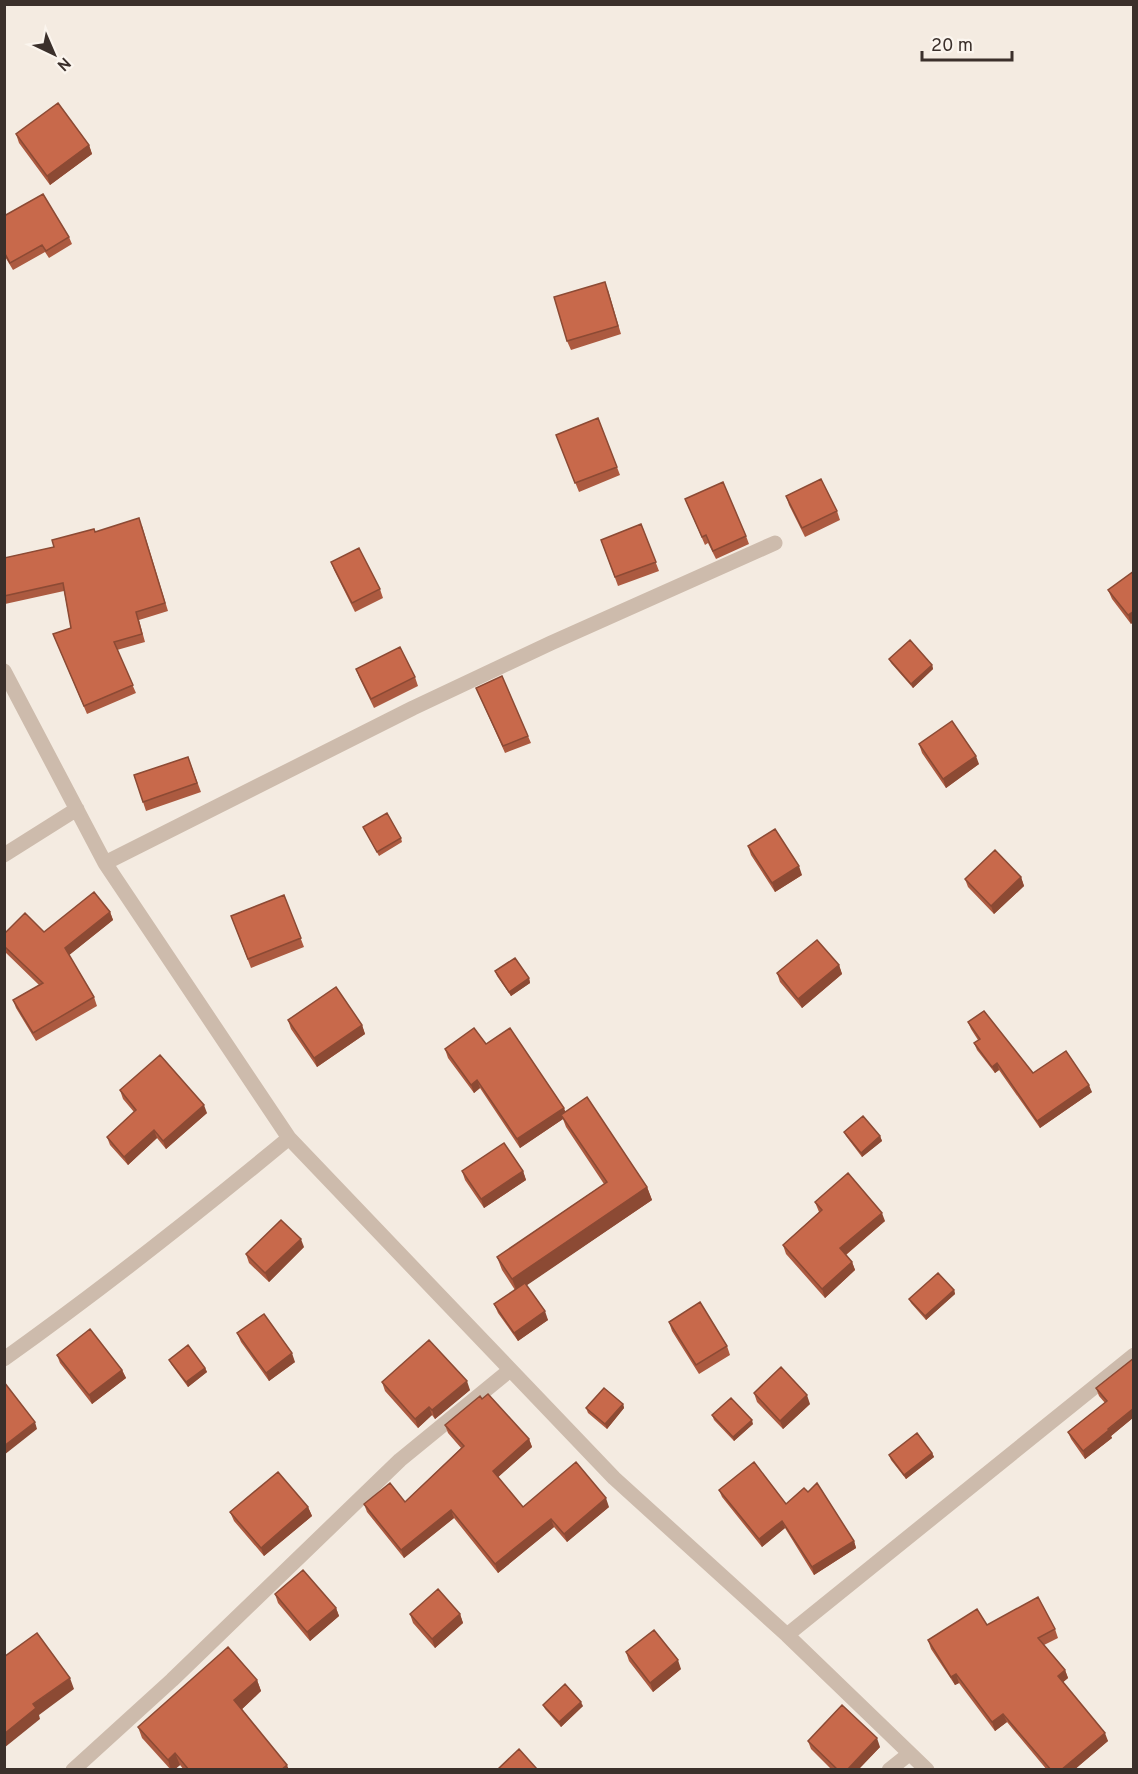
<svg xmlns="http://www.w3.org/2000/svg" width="1138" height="1774" font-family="Overpass,sans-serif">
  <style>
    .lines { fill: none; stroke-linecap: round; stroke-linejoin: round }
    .minor { stroke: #cdbbac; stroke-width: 15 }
    .wall { fill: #ac5a40 }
    .shaded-wall { fill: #8c4a34 }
    .building { fill: #c8694b; stroke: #8c4a34; stroke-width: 1.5 }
  </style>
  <rect width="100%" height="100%" fill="#f4ebe1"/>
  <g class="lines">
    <path class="minor" d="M4,671L105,863L289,1138L614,1478L787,1635L927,1770
      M4,855L77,809
      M105,863L413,708L551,643L775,543
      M4,1359C102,1289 196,1215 289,1138
      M787,1635L1134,1355
      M73,1770L172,1680L400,1460L510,1370
      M889,1770L909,1754"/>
  </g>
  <path class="wall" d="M16,134L89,145L92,154L50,185L19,143Z
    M4,216L69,237L72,244L49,258L45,252L13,270L4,255Z
    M608,290L621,334L571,350L567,341Z
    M598,418L620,475L579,492L556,435Z
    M786,496L837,511L840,520L805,537L789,505Z
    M685,499L746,536L749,544L716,559L708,543L705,545Z
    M641,524L659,571L618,586L601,540Z
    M142,526L168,611L139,620L145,642L117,650L136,693L87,714L53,634L71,628L64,591L5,604L4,558L54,547L95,532Z
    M331,562L380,589L383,598L355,612L334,570Z
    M1134,571L1131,624L1112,599L1108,590Z
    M889,659L932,665L933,669L913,688L891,663Z
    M356,669L415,677L418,686L374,708L359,677Z
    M476,688L528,736L531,743L505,753Z
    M919,744L979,764L946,788L922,753Z
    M188,757L201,792L146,811L134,775Z
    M363,827L401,838L402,842L379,856Z
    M748,846L802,875L775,892L751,855Z
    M1021,877L1024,886L994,914L968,887L965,879Z
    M284,895L304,947L251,968L231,916Z
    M110,912L113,920L69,955L94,997L97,1006L36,1041L16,1008L13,1000L39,985L4,951V934L44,932Z
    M839,965L842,974L802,1008L780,982L777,973Z
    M495,971L529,978L530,983L511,996L497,976Z
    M288,1020L362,1025L365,1034L317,1067L291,1029Z
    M968,1022L1033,1073L1092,1092L1040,1128L999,1070L995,1073L977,1050L974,1043L978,1040L971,1029Z
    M486,1044L566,1112L647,1187L652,1200L526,1285L548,1320L518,1341L498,1313L494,1304L515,1290L502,1270L497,1257L604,1184L566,1127L563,1119L520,1148L480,1088L474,1093L448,1058L445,1049Z
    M120,1090L207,1113L166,1149L157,1138L128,1165L110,1145L107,1137L134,1112L123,1099Z
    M844,1132L880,1136L882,1141L862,1157L846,1136Z
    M462,1171H523L526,1180L484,1208L465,1180Z
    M815,1202L885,1221L846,1255L852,1262L855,1270L825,1298L786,1254L783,1245L819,1212Z
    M304,1247L269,1282L249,1263L246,1254Z
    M954,1290L955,1294L926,1320L911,1303L909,1299Z
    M669,1322L727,1346L730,1355L699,1374L672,1331Z
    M237,1333L295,1362L269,1381L241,1342Z
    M57,1355L122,1370L126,1378L92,1404L60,1363Z
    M1134,1358V1417L1111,1436L1112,1438L1085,1459L1071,1439L1068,1432L1105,1403L1099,1396L1096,1388Z
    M169,1360L205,1368L207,1372L188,1387L171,1364Z
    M382,1382L470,1390L435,1419L432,1415L418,1428L385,1391Z
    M754,1393L810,1404L783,1429L757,1402Z
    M623,1404L624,1408L607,1429L588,1413L586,1408Z
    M712,1415L753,1424L734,1441L714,1420Z
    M445,1425L529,1439L532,1447L498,1477L523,1507H609L567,1542L554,1527L498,1573L454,1518L404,1558L367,1512L364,1504L405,1502L461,1448L448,1433Z
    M932,1453L934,1457L906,1479L891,1460L889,1455Z
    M719,1490L786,1504L854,1541L856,1548L814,1575L785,1528L762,1547L722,1497Z
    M308,1507L312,1516L264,1556L234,1521L230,1512Z
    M275,1594L336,1608L339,1616L310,1641L278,1603Z
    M410,1614H460L463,1623L435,1648L413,1623Z
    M987,1625L1055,1629L1058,1638L1044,1645L1065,1670L1068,1678L1063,1682L1108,1741L1074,1770H1047L1007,1722L995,1731L959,1683L955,1685L931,1649L928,1640Z
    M626,1652L681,1669L653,1692L629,1661Z
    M257,1680L261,1691L242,1709L289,1770H184L180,1765L174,1770H171L142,1738L138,1727Z
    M543,1705L583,1706L561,1727L545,1709Z
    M808,1741L880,1747L858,1770H832L811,1749Z"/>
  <path class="shaded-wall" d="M89,145L92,154L50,185L47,176Z
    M1134,611V622L1131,624L1128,615Z
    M932,665L933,669L913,688L911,684Z
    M976,756L979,764L946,788L943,779Z
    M799,866L802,875L775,892L772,883Z
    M1021,877L1024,886L994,914L991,906Z
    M110,912L113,920L68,956L65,948Z
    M839,965L842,974L802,1008L798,999Z
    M529,978L530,983L511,996L509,992Z
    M362,1025L365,1034L317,1067L314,1058Z
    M997,1063L999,1070L995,1073L992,1067Z
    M477,1080L480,1088L474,1093L471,1085Z
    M1089,1085L1092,1092L1040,1128L1037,1121Z
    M204,1105L207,1113L166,1149L163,1141Z
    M564,1108L567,1116L561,1115L563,1119L520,1148L517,1139Z
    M154,1130L157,1138L128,1165L124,1157Z
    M880,1136L882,1141L862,1157L861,1153Z
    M523,1171L526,1180L484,1208L481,1199Z
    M647,1187L652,1200L517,1292L512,1279Z
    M882,1213L885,1221L843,1257L840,1248Z
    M301,1239L304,1247L269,1282L265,1273Z
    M852,1262L855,1270L825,1298L822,1289Z
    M954,1290L955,1294L926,1320L925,1316Z
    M545,1311L548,1320L518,1341L514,1333Z
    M292,1353L295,1362L269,1381L266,1373Z
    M205,1368L207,1372L188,1387L186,1382Z
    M122,1370L126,1378L92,1404L89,1395Z
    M467,1381L470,1390L435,1419L432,1410Z
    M807,1395L810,1404L783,1429L780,1421Z
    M623,1404L624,1408L607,1429L605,1424Z
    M429,1407L432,1415L418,1428L415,1419Z
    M1134,1408V1417L1111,1436L1112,1438L1085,1459L1083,1451Z
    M752,1420L753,1424L734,1441L733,1437Z
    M35,1422L37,1429L4,1455V1446Z
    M529,1439L532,1447L496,1479L493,1471Z
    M932,1453L934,1457L906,1479L904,1475Z
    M606,1498L609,1507L567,1542L564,1534Z
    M308,1507L312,1516L264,1556L261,1548Z
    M451,1510L454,1518L404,1558L401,1550Z
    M551,1519L554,1527L498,1573L495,1564Z
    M782,1521L785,1528L762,1547L759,1539Z
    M854,1541L856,1548L814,1575L812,1567Z
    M336,1608L339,1616L310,1641L307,1632Z
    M460,1614L463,1623L435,1648L432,1639Z
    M678,1660L681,1669L653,1692L650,1683Z
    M1065,1670L1068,1678L1061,1684L1058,1676Z
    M956,1674L959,1683L955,1685L951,1677Z
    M70,1678L74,1689L39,1715L40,1719L4,1748V1734L33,1704Z
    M257,1680L261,1691L239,1712L234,1700Z
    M581,1702L583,1706L561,1727L559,1722Z
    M1003,1714L1007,1722L995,1731L992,1722Z
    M1105,1733L1108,1741L1074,1770H1061Z
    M877,1738L880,1747L858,1770H847Z
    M175,1753L180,1765L174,1770H171L168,1760Z
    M287,1765L289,1770H281Z"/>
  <path class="building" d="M58,103L89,145L47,176L16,134Z
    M43,194L69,237L46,251L42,245L10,263L4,252V216Z
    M605,282L618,326L567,341L554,297Z
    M598,418L617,467L575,483L556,435Z
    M821,479L837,511L802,528L786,496Z
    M723,482L746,536L713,551L706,535L702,537L685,499Z
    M139,518L165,603L136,612L142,634L114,642L133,685L84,706L53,634L71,628L63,583L4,596V558L54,547L52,540L94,529L95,532Z
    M641,524L656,562L615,577L601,540Z
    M359,548L380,589L352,603L331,562Z
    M1134,571V611L1128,615L1108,590Z
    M910,640L932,665L911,684L889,659Z
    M400,647L415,677L371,699L356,669Z
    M502,676L528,736L503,746L476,688Z
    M952,721L976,756L943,779L919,744Z
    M188,757L197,783L143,802L134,775Z
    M387,813L401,838L377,852L363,827Z
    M775,829L799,866L772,883L748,846Z
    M995,850L1021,877L991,906L965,879Z
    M94,892L110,912L65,948L94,997L33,1033L13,1000L43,983L4,946V934L25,913L44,932Z
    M284,895L301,938L248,959L231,916Z
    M817,940L839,965L798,999L777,973Z
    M515,958L529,978L509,992L495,971Z
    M336,987L362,1025L314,1058L288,1020Z
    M984,1011L1033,1073L1066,1051L1089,1085L1037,1121L997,1063L992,1067L974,1043L980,1039L968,1022Z
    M474,1028L486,1044L510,1028L564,1108L517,1139L477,1080L471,1085L445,1049Z
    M160,1055L204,1105L163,1141L154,1130L124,1157L107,1137L136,1110L120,1090Z
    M587,1097L647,1187L512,1279L497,1257L607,1182L561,1115Z
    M863,1116L880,1136L861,1153L844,1132Z
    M504,1143L523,1171L481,1199L462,1171Z
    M848,1173L882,1213L840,1248L852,1262L822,1289L783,1245L822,1210L815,1202Z
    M281,1220L301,1239L265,1273L246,1254Z
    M938,1273L954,1290L925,1316L909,1299Z
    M525,1283L545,1311L514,1333L494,1304Z
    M700,1302L727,1346L696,1365L669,1322Z
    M264,1314L292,1353L266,1373L237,1333Z
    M90,1329L122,1370L89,1395L57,1355Z
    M429,1340L467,1381L432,1410L429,1407L415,1419L382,1382Z
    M188,1345L205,1368L186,1382L169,1360Z
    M1134,1358V1408L1108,1429L1109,1430L1083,1451L1068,1432L1107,1401L1096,1388Z
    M781,1367L807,1395L780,1421L754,1393Z
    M4,1382L35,1422L4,1446Z
    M604,1388L623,1404L605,1424L586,1408Z
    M488,1394L529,1439L493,1471L523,1507L576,1462L606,1498L564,1534L551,1519L495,1564L451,1510L401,1550L364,1504L390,1483L405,1502L464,1446L445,1425L480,1396L482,1399Z
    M731,1398L752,1420L733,1437L712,1415Z
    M917,1433L932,1453L904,1475L889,1455Z
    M754,1462L786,1504L804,1488L808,1492L817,1483L854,1541L812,1567L782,1521L759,1539L719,1490Z
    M278,1472L308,1507L261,1548L230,1512Z
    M303,1570L336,1608L307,1632L275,1594Z
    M438,1589L460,1614L432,1639L410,1614Z
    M1038,1597L1055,1629L1038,1638L1065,1670L1058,1676L1105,1733L1061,1770H1051L1003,1714L992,1722L956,1674L951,1677L928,1640L977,1609L987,1625Z
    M654,1630L678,1660L650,1683L626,1652Z
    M37,1633L70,1678L33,1704L36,1708L4,1734V1657Z
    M228,1647L257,1680L234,1700L287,1765L281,1770H189L175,1753L168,1760L138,1727Z
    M565,1684L581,1702L559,1722L543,1705Z
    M842,1705L877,1738L847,1770H838L808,1741Z
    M519,1749L537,1769V1770H497Z"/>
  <rect width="1138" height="1774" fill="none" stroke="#3b302b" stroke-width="12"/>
  <g transform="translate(54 54) rotate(136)" stroke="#fbf5ee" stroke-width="4.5" paint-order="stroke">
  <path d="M0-4.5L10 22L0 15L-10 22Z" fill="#3b302b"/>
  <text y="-9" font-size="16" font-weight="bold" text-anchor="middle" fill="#3b302b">N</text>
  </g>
  <path d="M922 51v9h90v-9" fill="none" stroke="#3b302b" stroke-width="3"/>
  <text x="931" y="51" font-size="18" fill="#3b302b" stroke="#fbf5ee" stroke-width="4.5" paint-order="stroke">20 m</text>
</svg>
